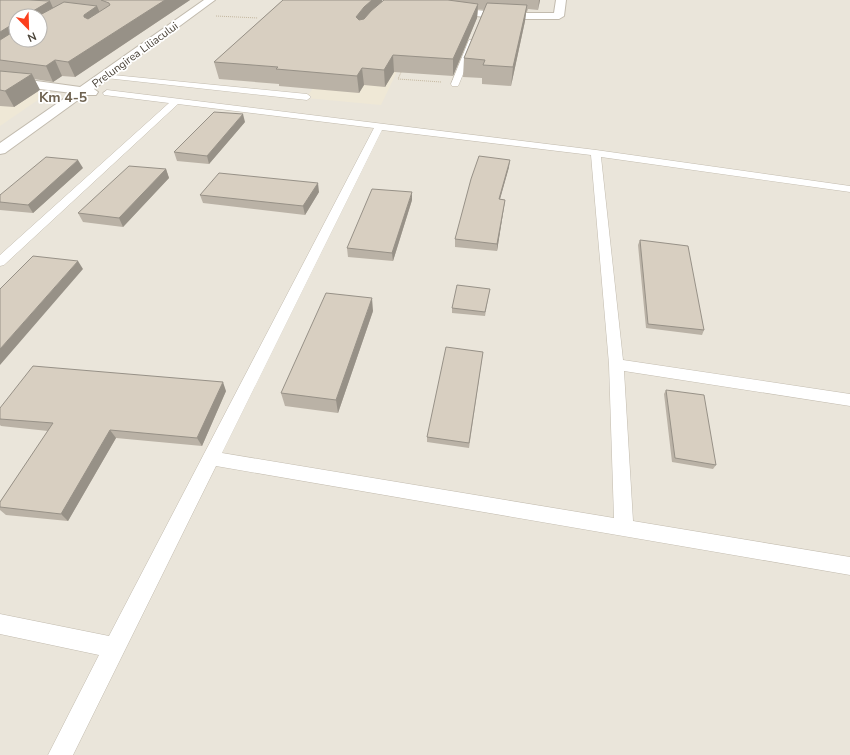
<svg xmlns="http://www.w3.org/2000/svg" width="850" height="755" font-family="'Nunito Sans',sans-serif">
  <style>
    .residential { fill: #eae5da; fill-rule: evenodd }
    .education { fill: #efe8d6 }
    .lines { fill: none; stroke-linecap: round; stroke-linejoin: round }
    .service-casing { stroke: #c2bbae; stroke-width: 1 }
    .minor-casing { stroke: #c2bbae; stroke-width: 2 }
    .path { stroke: #c4b79f; stroke-width: 1; stroke-dasharray: 1 1; stroke-linecap: butt }
    .service { fill: #fff; fill-rule: evenodd }
    .minor { fill: #fff; fill-rule: evenodd }
    .wall { fill: #bab2a6; fill-rule: evenodd }
    .shaded-wall { fill: #979187 }
    .building { fill: #d8cfc1; stroke: #979187 }
    .labels { text-anchor: middle; dominant-baseline: central; stroke-width: 3.5; stroke-linejoin: round; paint-order: stroke }
    .far-street-label { font-size: 11px; fill: #4b4439; stroke: #fff }
    .far-district-label { font-size: 14px; font-weight: bold; fill: #6e6250; stroke: #fff }
  </style>
  <rect width="100%" height="100%" fill="#f6f3ec"/>
  <path class="residential" d="M0,0H850V755H0ZM16,16H40V40H16Z"/>
  <path class="education" d="M336,57L402,61L381,105L306,98Z
    M0,87L23,90L48,93L0,126Z"/>
  <g class="lines">
    <g class="service-casing">
      <path id="service" d="M469,40H475L476,42L459,84L458,86H452L451,84Z
        M103,74L307,94L311,97L307,100L106,78L102,76Z
        M107,90L596,150L850,186V192L601,157L623,360L850,394V406L624,371L633,521L850,557V575L216,466L73,755H48L99,655L0,634V614L109,636L374,128L178,104L4,265L0,266V255L169,103L104,95L103,93ZM382,130L591,155L609,364L614,518L222,453Z"/>
    </g>
    <g class="minor-casing">
      <path id="minor" d="M204,0H215L94,89L98,92L96,95H85L5,153L0,154V143L72,93L0,84V76L80,87Z
        M556,0H566L564,16L559,19H504L448,13L443,10L448,7L504,13H554Z"/>
    </g>
    <path class="path" d="M216,16L258,18
      M402,70L398,79L441,82"/>
    <use href="#service" class="service"/>
    <use href="#minor" class="minor"/>
  </g>
  <path class="wall" d="M0,0H190L75,77L62,76L53,82L34,79L40,90L14,107L0,106ZM16,16H40L16,40Z
    M283,0H382V1L384,0H540L538,10L528,9L527,12H526L525,21L511,86L482,84V78L463,77L464,58L484,10L478,9L477,18L453,76L394,72L385,87L364,85L359,93L279,86V84L219,79L214,62Z
    M245,122L209,164L177,161L174,152Z
    M509,167L500,199L505,200L497,251L455,247V239Z
    M83,168L33,213L0,210V195Z
    M166,169L169,178L123,227L83,222L78,213Z
    M319,192L305,215L203,203L200,195Z
    M412,200L393,261L348,257L347,248Z
    M640,240L704,330L702,335L646,328L638,245Z
    M489,293L485,316L452,313V308Z
    M373,311L338,413L285,406L281,393Z
    M483,352L469,448L427,442V437Z
    M666,390L716,465L713,469L672,462L664,394Z
    M226,391L202,446L116,438L68,521L6,515L0,510V502L48,431L1,426L0,425V408Z"/>
  <path class="shaded-wall" d="M165,0H190L75,77L68,62Z
    M372,0H382V7L357,32L356,17L364,7Z
    M539,0H540L538,10Z
    M50,1L56,15L33,16V11Z
    M478,4L477,18L453,76V59Z
    M527,5L525,21L511,86L513,67Z
    M97,6L103,20L90,29L84,17V15Z
    M13,24L16,30L0,51V32Z
    M393,55L394,72L385,87L384,70Z
    M55,60L62,76L53,82L46,66Z
    M362,68L364,85L359,93L357,76Z
    M32,74L40,90L14,107L5,91Z
    M243,114L245,122L209,164L207,156Z
    M78,160L83,168L33,213L28,205Z
    M510,160L509,167L498,206L499,199Z
    M166,169L169,178L123,227L119,218Z
    M318,183L319,192L305,215L303,206Z
    M412,192V200L393,261L392,253Z
    M505,200L504,207L497,251V244Z
    M78,261L83,269L0,365V349Z
    M372,298L373,311L338,413L336,400Z
    M223,382L226,391L202,446L197,438Z
    M110,430L116,438L68,521L61,514Z"/>
  <path class="building" d="M0,0H29L50,1L33,11V16H16V24H13L0,32Z
    M101,0H165L68,62L55,60L46,66L0,60V40L16,30V40H40V16H38L64,2L97,6L84,15V17L88,19L110,5L109,3Z
    M283,0H372L364,7L356,17L359,20L364,19L371,11L384,0H448L478,4L453,59L393,55L384,70L362,68L357,76L276,69L278,67L214,62Z
    M487,3L527,5L513,67L483,65L485,60L464,58Z
    M0,71L32,74L5,91L0,90Z
    M214,112L243,114L207,156L174,152Z
    M479,156L510,160L499,199L505,200L497,244L455,239L471,179Z
    M46,157L78,160L28,205L0,202V195Z
    M129,166L166,169L119,218L78,213Z
    M219,173L318,183L303,206L200,195Z
    M372,189L412,192L392,253L347,248Z
    M640,240L688,246L704,330L648,324Z
    M33,256L78,261L0,349V289Z
    M457,285L490,289L485,312L452,308Z
    M326,293L372,298L336,400L281,393Z
    M446,347L483,352L469,443L427,437Z
    M33,366L223,382L197,438L110,430L61,514L0,507V502L53,423L0,419V408Z
    M666,390L704,395L716,465L675,458Z"/>
  <g class="labels">
    <g class="far-street-label">
      <text transform="translate(135 55) rotate(-36)">Prelungirea Liliacului</text>
    </g>
    <g class="far-district-label">
      <text x="63" y="97">Km 4-5</text>
    </g>
  </g>
  <g transform="translate(28 28) rotate(157)"><circle r="19" fill="#ffffff" stroke="#b7b4b0"/>
  <path d="M0-3L7 15L0 10L-7 15Z" fill="#fc3f1d"/>
  <text y="-6" font-size="11" font-weight="bold" text-anchor="middle" fill="#4b4439">N</text>
  </g>
</svg>
